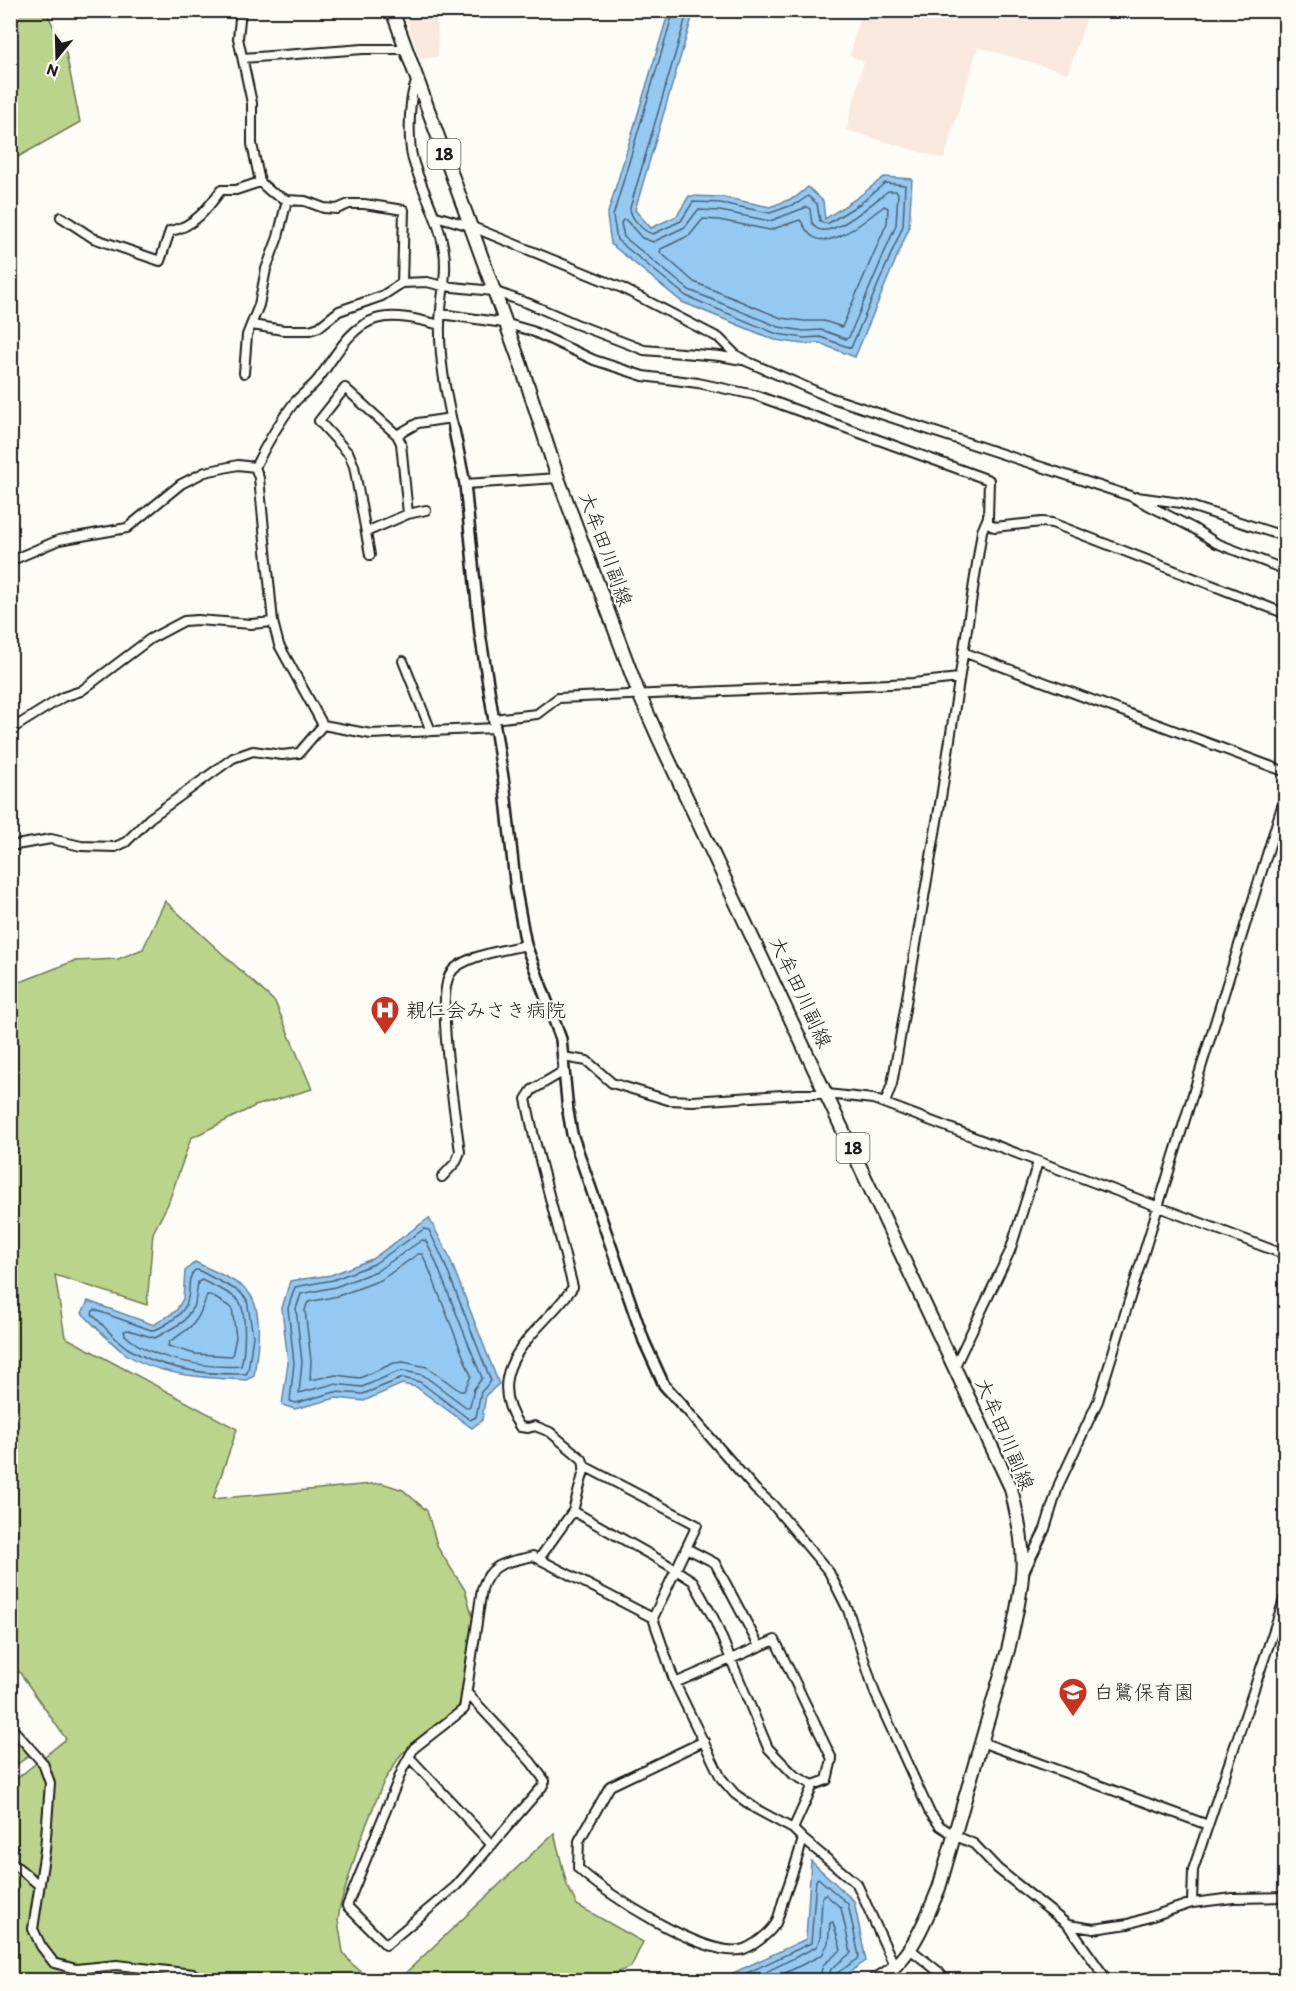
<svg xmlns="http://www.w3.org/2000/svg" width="1296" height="1991" font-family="Itim,'Klee One',sans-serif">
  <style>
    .built { fill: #f8e8dd }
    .green { fill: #bbd48b; stroke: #6c7854; stroke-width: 1.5 }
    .water { fill: #95c9f2; stroke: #65849c; stroke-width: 1.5 }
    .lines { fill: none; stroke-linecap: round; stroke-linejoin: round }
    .shore { stroke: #4c6172; stroke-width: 1.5 }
    .minor-casing { stroke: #1c1c1c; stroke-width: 12 }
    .tertiary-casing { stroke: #1c1c1c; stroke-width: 14 }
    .primary-casing { stroke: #1c1c1c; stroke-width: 16 }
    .minor { stroke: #fdfcf7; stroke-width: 8 }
    .tertiary { stroke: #fdfcf7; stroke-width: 9 }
    .primary { stroke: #fdfcf7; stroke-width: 12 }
    .labels { text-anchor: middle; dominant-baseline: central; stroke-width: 4.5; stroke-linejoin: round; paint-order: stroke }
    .shield { fill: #fdfcf7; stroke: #605f5e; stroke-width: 1.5 }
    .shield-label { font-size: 18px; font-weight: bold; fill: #1c1c1c }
    .street-label { font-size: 20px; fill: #1c1c1c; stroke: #fdfcf7 }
    .poi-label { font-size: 20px; fill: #1c1c1c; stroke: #fdfcf7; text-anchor: start }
  </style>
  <rect width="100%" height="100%" fill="#fdfcf7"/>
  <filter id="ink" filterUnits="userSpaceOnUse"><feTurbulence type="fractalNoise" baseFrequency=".0167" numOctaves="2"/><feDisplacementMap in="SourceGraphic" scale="12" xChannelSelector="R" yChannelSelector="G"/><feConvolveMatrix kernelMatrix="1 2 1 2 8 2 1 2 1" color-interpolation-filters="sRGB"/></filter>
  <g filter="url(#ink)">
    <path class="built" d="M403,11H437L438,57L420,59Z
      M861,11V10L1089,11L1068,73L978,47L944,159L846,130L864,62L850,55Z"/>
    <path class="green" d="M11,10L46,11L66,53L80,122L11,161Z
      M165,901L275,1002L312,1089L255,1106L191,1138L168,1204L153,1233L147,1305L55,1275L65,1337L237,1429L213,1499L382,1483L403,1490L427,1511L438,1548L465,1590L473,1618L470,1682L447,1729L402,1753L384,1781L361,1838L340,1906L338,1920L343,1952L351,1963L364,1974L384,1980H11L10,1784L66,1739L11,1660V982L23,981L74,961L118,959L143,949Z
      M10,1717L35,1751L11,1769H10Z
      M554,1833L567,1885L577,1905L643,1942L631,1967L599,1980H395L400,1978Z"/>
    <path class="water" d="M669,11H694L635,210L651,228L677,216L689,196L722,197L770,207L796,197L808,187L823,201L825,219L857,198L884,177L912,179L909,228L855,357L819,343L804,344L775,340L682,302L611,244L607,216Z
      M429,1218L448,1254L499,1384L486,1395L482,1420L472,1428L416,1387L402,1384L364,1401L336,1398L295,1409L282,1405L288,1363L282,1308L290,1281L331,1275L372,1259Z
      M195,1262C211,1270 230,1277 244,1288C266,1304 257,1353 254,1376L246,1380C207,1378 156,1376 123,1352C109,1341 95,1326 82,1313L88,1301L154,1325L176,1311L183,1299L185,1271Z
      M811,1861L854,1901L866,1961L838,1980H718L806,1939Z"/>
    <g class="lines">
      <path class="shore" d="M674,10L613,216L617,240L686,296L777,334L804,338L820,337L851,348L903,226L905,185L885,183L861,203L827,224L820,221L817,204L808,196L798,203L770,213L721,203L693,202L681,221L653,234C643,232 630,217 630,208L688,10
        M888,191H896L898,193L896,225L849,337L846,339L822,330L804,331L779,327L689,290L624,237L621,223L623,220H626L642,238L653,242L685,227L698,210L720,211L770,221L807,207L810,209C811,215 810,222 815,227C830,242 875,201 888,191Z
        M884,206L888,208L887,223L842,327L824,321H804L781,318L694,282L660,252L661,249L690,235L703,219L719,220L770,230L800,220C804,225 806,232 812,236C832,251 868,218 884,206Z
        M424,1229L429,1230L442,1257L491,1381L481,1392L476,1417L470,1420L420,1382L403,1378L363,1394L335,1392L296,1403L290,1401L294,1363L288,1308L295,1287L333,1280L374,1264Z
        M422,1240L426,1241L435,1260L482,1378L474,1389L470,1407H466L423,1375L404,1371L397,1372L362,1387L334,1384L299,1393L302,1362L296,1309L301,1294L335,1287L377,1271Z
        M418,1254H422L427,1264L471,1376L464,1391H460L427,1367L403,1362L394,1363L360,1378L336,1375L310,1380L311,1361L305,1310L308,1302L338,1296L381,1280Z
        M195,1270H198L240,1292L247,1300L253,1336L248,1371L246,1374C207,1375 163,1369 129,1349C116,1341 103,1325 92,1314L93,1311L95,1310L151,1330C158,1330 163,1326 168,1323C201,1303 181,1284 195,1270Z
        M202,1280C212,1286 231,1292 239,1301C247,1312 245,1353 241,1366C207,1369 150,1359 125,1335L124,1331L128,1330L155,1338L183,1322L195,1304L198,1282Z
        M207,1295H210L232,1308L236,1337L232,1356L195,1354L168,1346L169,1342C194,1326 198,1323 207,1295Z
        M732,1980L811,1943L816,1880L818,1878L848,1904L859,1956L858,1959L837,1973L835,1980
        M750,1980L816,1947L820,1939L822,1897L825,1894L841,1908L851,1953L831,1969L828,1980
        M771,1980L822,1955L828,1943L830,1923L833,1922L841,1950L823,1965L819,1980"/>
      <g class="minor-casing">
        <path id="minor" d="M241,10L238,38L252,103V144L260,182L271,192L287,200L305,201L324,208L337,209L349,204H364L404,210L402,283
          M243,58L363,49H406
          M418,79C408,94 408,142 413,160C422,191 439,218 444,251C448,275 440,301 440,325C439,359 446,396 454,430
          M436,216L470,226L622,288L719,338L736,355L746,361L829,397L1130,496L1193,528L1216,543L1286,570
          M61,217L93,238L160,261L170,231C194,227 208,208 221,190H236L260,182
          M441,314L504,323L532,331L594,360L643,376L698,383L755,395L989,480L988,517L982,531L941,798L897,1056L892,1084L885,1103
          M252,325L283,330H310L319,327L339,311L382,296L402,283L427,282L443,286L493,291L530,304L576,324L644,350L720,356L742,360
          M244,373L247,335L259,305L266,269L278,237L287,200
          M397,435L401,443L408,514
          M255,467L259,478L273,622L279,645L323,725L371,734L495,728
          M255,467C266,445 278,424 293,404C301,394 312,388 319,378C335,357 349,327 376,319C394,313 421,320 440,325
          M465,484L558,478
          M1137,497L1181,503L1286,537
          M988,517V522L994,527L1042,522L1052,523L1286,614
          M366,532L408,514L426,510
          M370,555L354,466L349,454L319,421L345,388L397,435L418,423L451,418
          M10,561L59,540L127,528L181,484L205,472L238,465L255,467
          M963,652L1286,772
          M403,661L431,731
          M493,719L537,714L558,698L913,683L959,678
          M10,730L63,697L81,691L150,639L184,621L197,620L251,624L273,622
          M10,846L51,839L81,846L115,847L126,842L150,818L233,758L253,751L282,755L299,753L323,725
          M563,1057L587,1061L612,1083L668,1100L693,1101L798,1094H827L873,1099L1286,1255
          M442,1177L456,1162L460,1152C456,1118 435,1000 450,974C460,956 506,950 526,945
          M955,1366L1010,1251L1038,1162
          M683,1406L755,1489L773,1505L829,1572L848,1610L875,1693L929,1811L940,1826L954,1835L974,1844L998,1869L1068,1925L1107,1980
          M584,1466L697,1525L653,1618L675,1683L721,1778L735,1794L756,1809L793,1829L803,1839L857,1884L895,1967
          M573,1511L665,1563L693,1581L714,1619L768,1748L794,1775L813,1785
          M686,1548L715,1563L759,1646
          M539,1559L573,1511L585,1467L582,1459L550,1432L535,1426L528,1428L520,1427C477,1365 544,1330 573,1287L534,1137L526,1099L532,1090L564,1071
          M1025,1570L1045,1529L1059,1484L1098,1401L1286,793
          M675,1683L775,1640L832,1759L827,1780L813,1785L793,1829
          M467,1693L531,1762L545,1781L542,1787L456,1886L386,1945L347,1906L403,1768L414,1748L464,1709L482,1589C491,1561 508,1563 533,1556L653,1618
          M10,1726L43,1763L50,1783L45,1850L33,1929L41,1946L54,1963L76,1969L117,1965L193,1974L203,1980
          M704,1741L610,1786L579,1841L578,1868C605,1894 702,1956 740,1950C752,1948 770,1933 776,1923C779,1916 781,1908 783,1901C790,1881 797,1860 803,1839
          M981,1742L1208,1825
          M409,1757L492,1845
          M10,1861L39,1885
          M1192,1903L1193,1870L1286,1594
          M1068,1925L1094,1929L1128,1924L1192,1903L1233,1898L1286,1897
          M910,1949L939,1972L945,1980"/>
      </g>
      <g class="tertiary-casing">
        <path id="tertiary" d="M454,430L465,484L480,633L505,790L516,891L526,945L561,1039L568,1111L572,1134L644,1341L664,1385L683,1406"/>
      </g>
      <g class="primary-casing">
        <path id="primary" d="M392,10L521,365L558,478L639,694L659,739L1011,1488C1017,1516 1025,1546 1022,1576C1020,1601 1014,1625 1008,1650L939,1888C925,1922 910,1963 875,1980"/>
      </g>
      <use href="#minor" class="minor"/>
      <use href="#tertiary" class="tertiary"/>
      <use href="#primary" class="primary"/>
    </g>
  </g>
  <defs>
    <g id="hospital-pin" transform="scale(1.5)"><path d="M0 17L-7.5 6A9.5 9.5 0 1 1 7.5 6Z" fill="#c8321e" stroke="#fdfcf7"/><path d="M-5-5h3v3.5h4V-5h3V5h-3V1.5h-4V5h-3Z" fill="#fff"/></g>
    <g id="school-pin" transform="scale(1.5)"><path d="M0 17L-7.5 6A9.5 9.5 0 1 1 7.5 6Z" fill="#c8321e" stroke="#fdfcf7"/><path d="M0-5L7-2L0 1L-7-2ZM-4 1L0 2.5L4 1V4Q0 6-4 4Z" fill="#fff"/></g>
  </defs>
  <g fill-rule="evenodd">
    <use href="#hospital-pin" x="385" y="1010"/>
    <use href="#school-pin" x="1073" y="1692"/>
  </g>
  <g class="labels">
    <g class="shield">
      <rect x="427.5" y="139" width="33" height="30" rx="4.5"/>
      <rect x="836.5" y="1133" width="33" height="30" rx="4.5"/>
    </g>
    <g class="shield-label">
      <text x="444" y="154">18</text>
      <text x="853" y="1148">18</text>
    </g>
    <g class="street-label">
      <text transform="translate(606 549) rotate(70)">大牟田川副線</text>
      <text transform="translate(801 992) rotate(65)">大牟田川副線</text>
      <text transform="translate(1005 1434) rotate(67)">大牟田川副線</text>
    </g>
    <g class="poi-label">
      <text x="406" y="1010">親仁会みさき病院</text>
      <text x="1094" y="1692">白鷺保育園</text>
    </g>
  </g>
  <rect width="1296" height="1991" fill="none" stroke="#fdfcf7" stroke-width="36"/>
  <rect x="18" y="18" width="1260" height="1955" fill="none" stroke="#1c1c1c" stroke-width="2" filter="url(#ink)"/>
  <g transform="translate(57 57) rotate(199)" stroke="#fdfcf7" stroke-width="4.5" paint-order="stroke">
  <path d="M0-4.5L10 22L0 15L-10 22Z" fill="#1c1c1c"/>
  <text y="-9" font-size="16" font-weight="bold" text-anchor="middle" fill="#1c1c1c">N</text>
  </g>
</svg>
